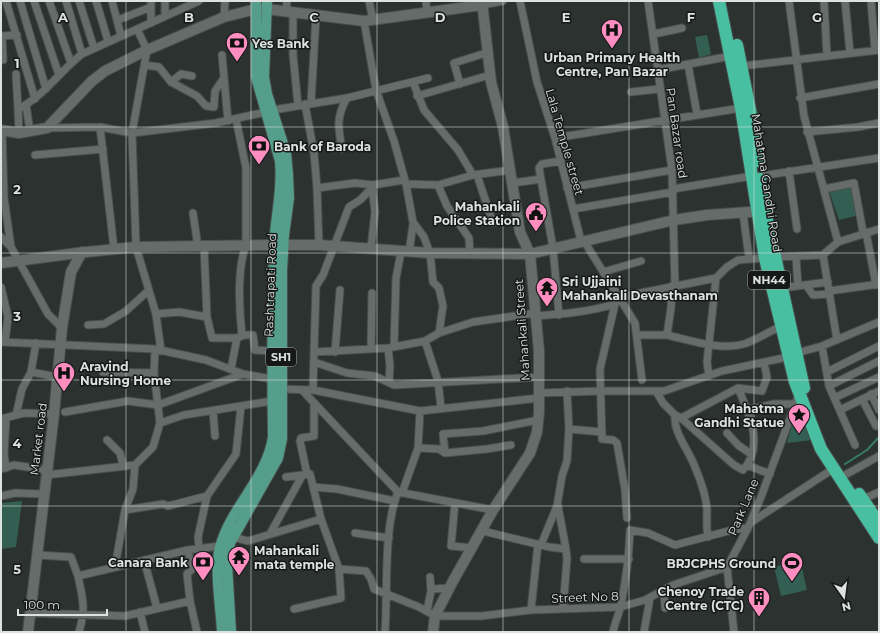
<svg xmlns="http://www.w3.org/2000/svg" width="880" height="633" font-family="Montserrat,sans-serif">
  <style>
    .green { fill: #335f52 }
    .lines { fill: none; stroke-linecap: round; stroke-linejoin: round }
    .stream { stroke: #397b69; stroke-width: 2 }
    .street-casing { stroke: #484e4c; stroke-width: 9 }
    .secondary-casing { stroke: #484e4c; stroke-width: 12 }
    .primary-casing { stroke: #484e4c; stroke-width: 12 }
    .highway-casing { stroke: #484e4c; stroke-width: 14 }
    .street { stroke: #656c69; stroke-width: 7 }
    .secondary { stroke: #656c69; stroke-width: 10 }
    .primary { stroke: #549e8b; stroke-width: 10 }
    .highway { stroke: #49bfa1; stroke-width: 12 }
    .grid { fill: none; stroke: #dde2e0; stroke-width: 1; stroke-opacity: 0.55 }
    .labels { text-anchor: middle; dominant-baseline: central; stroke-width: 3; stroke-linejoin: round; paint-order: stroke }
    .shield { fill: #161918; stroke: #a1a6a4; stroke-width: 1 }
    .shield-label { font-size: 11px; font-weight: bold; fill: #dde2e0 }
    .poi-label { font-size: 12px; font-weight: bold; fill: #dde2e0; stroke: #161918; text-anchor: start }
    .street-label { font-size: 12px; fill: #dde2e0; stroke: #161918 }
    .grid-label { font-size: 13px; text-anchor: middle; font-weight: bold; fill: #dde2e0; stroke: #161918; stroke-width: 3; stroke-linejoin: round; paint-order: stroke }
  </style>
  <rect width="100%" height="100%" fill="#2b3230"/>
  <path class="green" d="M707,35L711,54L699,58L695,37Z
    M854,183L859,215L839,220L829,191Z
    M798,401L812,440L787,443Z
    M22,501L16,547L1,549V503Z
    M800,559L807,590L781,596L774,567Z"/>
  <g class="lines">
    <path class="stream" d="M845,464L867,450L879,437"/>
    <g class="street-casing">
      <path id="street" d="M6,1L35,99
        M20,1L46,89
        M34,1L59,75
        M49,1L71,63
        M66,1L82,54
        M79,1L94,48
        M96,1L108,41
        M112,1L121,36
        M151,1V23
        M369,1L373,20
        M426,1L427,13
        M520,1L537,82L555,138L581,241
        M648,1L672,170L675,286
        M789,1L804,116L838,242
        M824,1L827,56
        M845,1L850,53
        M871,1L875,50
        M482,5L503,1
        M286,11L287,1
        M293,13V55L298,105
        M165,16V1
        M224,18L225,1
        M118,20L151,7
        M364,21L376,90L394,141L406,184L413,222L424,237L430,253L433,282L439,288L443,306L439,333
        M137,29L147,50L132,133L136,247L156,314L161,351
        M654,34L682,28
        M1,36L17,35
        M222,55L228,121
        M1,60H3L2,36
        M688,64L697,114
        M145,65L159,67L171,82L197,96L206,106L214,107L215,91L224,78
        M742,66L879,50
        M657,70L731,56
        M16,74L18,109
        M171,82L181,74L192,76
        M413,82L424,110L458,150L473,175
        M460,84L454,63L486,53
        M631,92L659,89
        M417,96L490,75
        M800,98L879,84
        M311,103L316,16
        M305,104L314,153L317,188L319,245
        M26,105L30,131
        M273,110L347,98L428,78
        M236,119L246,168V245C237,268 239,310 242,335
        M100,127L114,249
        M47,128L100,127L132,133L216,123L266,112
        M2,130L4,198L11,247L48,314L62,328
        M807,132L858,127L879,123
        M19,133L18,109C44,96 60,71 82,54L199,1
        M555,138L741,108
        M342,149C338,127 336,117 347,98
        M35,155L103,149
        M789,171L797,229
        M477,175L493,223
        M760,176L879,158
        M513,183L541,179
        M406,184L438,185L473,175L511,170
        M438,185L447,206L469,238L470,254
        M317,188L355,183L373,185L404,180
        M567,188L672,170
        M673,189L752,176
        M824,189L854,183L863,232
        M573,209L673,192
        M193,213L198,247
        M743,213L749,258
        M866,232L876,285
        M1,237L11,247
        M584,241L635,323L642,380
        M371,248L375,212L372,187
        M409,252L413,225
        M823,255L837,340
        M775,257L823,255L838,242L879,229
        M796,257L798,286
        M603,272L641,261
        M806,285L813,295L830,294
        M1,287L8,317L5,342
        M782,288L828,282
        M829,291L879,284
        M615,304L600,369L602,439L613,440L617,443L625,490L627,518
        M156,314L179,312L207,317L204,246
        M559,315L553,248L539,168L542,164L561,161
        M535,316C562,314 589,312 615,304L619,298L631,295L716,278L727,267L738,260L765,258
        M207,317L212,338H237
        M88,325L104,324L126,311L148,291
        M637,335H667L671,308L672,286
        M667,335C690,340 720,351 744,344C756,340 768,332 780,327
        M425,341L438,381L441,408
        M1,342L155,349L206,360L243,374L272,379
        M822,346L829,386L855,445
        M394,347L396,278L401,252
        M388,348L390,366L389,382
        M371,349L372,293
        M314,352L316,286L323,275L349,207L360,200L371,189
        M335,352L340,290
        M797,353L822,346L879,322
        M314,362L347,373L375,376L394,385L539,377
        M231,369L237,338L244,335H253L255,350L273,351
        M31,372L57,377
        M103,372L154,373L155,349
        M827,372L879,346
        M709,376L707,362L716,278
        M829,386L879,361
        M281,389L313,390L420,411L539,398
        M302,390L398,492C383,528 388,592 385,632
        M313,390L314,352L388,348L425,341L439,333L473,322L535,313
        M656,391L663,403L675,415C673,433 689,450 695,467C700,479 706,495 707,509C707,519 706,527 708,537
        M539,393L601,391H664L722,371L788,357
        M871,394L879,410
        M834,398L879,377
        M862,399L876,426
        M747,410L774,404H794
        M840,410L879,391
        M213,411L215,436
        M65,412L128,401L158,405L243,374
        M16,415L22,389L31,372L36,343
        M675,415L681,418L734,465L743,470C765,446 749,414 738,388
        M681,418L738,388L762,391L767,377L764,363
        M1,419L24,413L54,414
        M160,423L184,415L272,401
        M569,429L602,432
        M727,433L738,445L751,454
        M107,440L120,453L123,465
        M418,448L439,449L445,453L487,449L511,445
        M445,453L443,434L483,431L538,420
        M747,465L770,474
        M6,468L4,454L6,418
        M1,469L14,465L47,470
        M307,474L300,441L301,438L314,436V404
        M46,475L135,465L153,447L160,423L154,373
        M845,475L879,456
        M286,477L310,474L321,519
        M313,487L337,489L395,501
        M398,492L493,510
        M402,493L418,448L420,411
        M1,496L15,493L44,494
        M863,499L879,492
        M455,503L451,546L473,548
        M558,506L566,549
        M125,510L163,504L168,506L207,496
        M750,523L833,469
        M483,531L549,547L566,549L567,559L563,609
        M355,533L389,538
        M270,534L302,476
        M233,537L248,541L321,519L339,569L366,571L371,579L374,589L419,607L435,616H481L531,610L620,607L645,600L673,585L727,567
        M541,545L557,506L562,476L567,461L569,429L567,391
        M199,549L198,537L207,496L236,454L241,406
        M188,550L192,569L187,574L190,601L197,632
        M37,555L71,557L78,576L188,550L220,546
        M584,559H629
        M144,560L157,608
        M115,567L125,510L133,489L135,465
        M78,576C83,600 86,608 79,632
        M430,577L431,591
        M664,590L665,608
        M294,609L341,598L339,569
        M531,610L538,544
        M427,611L431,591L433,589L449,588
        M140,612L145,632
        M30,613L125,616L190,601
        M613,632C615,622 619,614 621,605C626,580 629,555 630,530L648,533L675,545L736,529L748,528
        M644,632L650,598
        M734,632L727,567L748,528L761,497L799,394"/>
    </g>
    <g class="secondary-casing">
      <path id="secondary" d="M1,130L19,133L47,128L92,81L105,71L147,50L224,17L256,9H266L364,21L482,5
        M283,245H319L430,253L530,254L674,220L707,215L764,211
        M1,263L77,253L136,247L274,245
        M28,632L54,414L62,328L71,272L82,252
        M433,632L435,616L453,581L493,510L530,453L537,432L539,412V351L530,254L520,232L503,127L491,82L482,1"/>
    </g>
    <g class="primary-casing">
      <path id="primary" d="M222,632C221,608 214,569 220,547C231,507 267,478 273,437C272,374 272,310 274,247C275,218 283,191 280,161L256,77V1
        M231,632L227,564L230,543L278,458L282,439V271L284,235L289,198L288,175L286,153L267,94L264,77L267,1"/>
    </g>
    <g class="highway-casing">
      <path id="highway" d="M719,1L741,108L765,258L795,382L821,449L879,538
        M737,45L752,120L758,161
        M760,179L765,211L804,388
        M859,494L879,523"/>
    </g>
    <use href="#street" class="street"/>
    <use href="#secondary" class="secondary"/>
    <use href="#primary" class="primary"/>
    <use href="#highway" class="highway"/>
  </g>
  <path class="grid" d="M126,1V632M251,1V632M377,1V632M503,1V632M629,1V632M754,1V632M1,127H879M1,253H879M1,380H879M1,506H879"/>
  <defs>
    <g id="hospital-pin" transform="scale(1.15)"><path d="M0 17L-7.5 6A9.5 9.5 0 1 1 7.5 6Z" fill="#fd8ebf" stroke="#161918"/><path d="M-5-5h3v3.5h4V-5h3V5h-3V1.5h-4V5h-3Z" fill="#111"/></g>
    <g id="bank-pin" transform="scale(1.15)"><path d="M0 17L-7.5 6A9.5 9.5 0 1 1 7.5 6Z" fill="#fd8ebf" stroke="#161918"/><path d="M-6-4H6V4H-6ZM0-2.3a2.3 2.3 0 1 0 0 4.6a2.3 2.3 0 1 0 0-4.6Z" fill="#111"/></g>
    <g id="civic-pin" transform="scale(1.15)"><path d="M0 17L-7.5 6A9.5 9.5 0 1 1 7.5 6Z" fill="#fd8ebf" stroke="#161918"/><path d="M-.6-6.5H3V-4.5H.6V-3L4-1V1h2V6H-6V1h2V-1L-.6-3ZM-1.2 2.5V6h2.4V2.5Z" fill="#111"/></g>
    <g id="temple-pin" transform="scale(1.15)"><path d="M0 17L-7.5 6A9.5 9.5 0 1 1 7.5 6Z" fill="#fd8ebf" stroke="#161918"/><path d="M0-6L5-2H3V0L6.5 2.5H4V6H1.5V3h-3V6H-4V2.5H-6.5L-3 0V-2H-5Z" fill="#111"/></g>
    <g id="sight-pin" transform="scale(1.15)"><path d="M0 17L-7.5 6A9.5 9.5 0 1 1 7.5 6Z" fill="#fd8ebf" stroke="#161918"/><path d="M0-6L1.8-2.2L6-1.7L2.9 1.2L3.7 5.4L0 3.3L-3.7 5.4L-2.9 1.2L-6-1.7L-1.8-2.2Z" fill="#111"/></g>
    <g id="stadium-pin" transform="scale(1.15)"><path d="M0 17L-7.5 6A9.5 9.5 0 1 1 7.5 6Z" fill="#fd8ebf" stroke="#161918"/><path d="M0-5a6.5 5 0 1 0 0 10a6.5 5 0 1 0 0-10ZM-3.5-1.8h7v3.6h-7Z" fill="#111"/></g>
    <g id="building-pin" transform="scale(1.15)"><path d="M0 17L-7.5 6A9.5 9.5 0 1 1 7.5 6Z" fill="#fd8ebf" stroke="#161918"/><path d="M-4-6H4V6H1V3H-1V6H-4ZM-2.5-4.3h1.7v1.8h-1.7ZM.8-4.3h1.7v1.8H.8ZM-2.5-1h1.7V.8h-1.7ZM.8-1h1.7V.8H.8Z" fill="#111"/></g>
  </defs>
  <g fill-rule="evenodd">
    <use href="#hospital-pin" x="612" y="30"/>
    <use href="#bank-pin" x="237" y="43"/>
    <use href="#bank-pin" x="259" y="146"/>
    <use href="#civic-pin" x="536" y="213"/>
    <use href="#temple-pin" x="547" y="288"/>
    <use href="#hospital-pin" x="64" y="373"/>
    <use href="#sight-pin" x="799" y="415"/>
    <use href="#temple-pin" x="239" y="557"/>
    <use href="#bank-pin" x="203" y="562"/>
    <use href="#stadium-pin" x="792" y="563"/>
    <use href="#building-pin" x="759" y="598"/>
  </g>
  <g class="labels">
    <g class="shield">
      <rect x="748" y="271" width="42" height="18" rx="3"/>
      <rect x="266" y="348" width="30" height="18" rx="3"/>
    </g>
    <g class="shield-label">
      <text x="769" y="280">NH44</text>
      <text x="281" y="357">SH1</text>
    </g>
    <g class="poi-label">
      <text x="252" y="43">Yes Bank</text>
      <text x="612" y="57" text-anchor="middle">Urban Primary Health<tspan x="612" dy="14">Centre, Pan Bazar</tspan></text>
      <text x="274" y="146">Bank of Baroda</text>
      <text x="520" y="206" text-anchor="end">Mahankali<tspan x="520" dy="14">Police Station</tspan></text>
      <text x="562" y="281">Sri Ujjaini<tspan x="562" dy="14">Mahankali Devasthanam</tspan></text>
      <text x="80" y="366">Aravind<tspan x="80" dy="14">Nursing Home</tspan></text>
      <text x="784" y="408" text-anchor="end">Mahatma<tspan x="784" dy="14">Gandhi Statue</tspan></text>
      <text x="254" y="550">Mahankali<tspan x="254" dy="14">mata temple</tspan></text>
      <text x="188" y="562" text-anchor="end">Canara Bank</text>
      <text x="776" y="563" text-anchor="end">BRJCPHS Ground</text>
      <text x="744" y="591" text-anchor="end">Chenoy Trade<tspan x="744" dy="14">Centre (CTC)</tspan></text>
    </g>
    <g class="street-label">
      <text transform="translate(677 133) rotate(82)">Pan Bazar road</text>
      <text transform="translate(565 142) rotate(74)">Lala Temple street</text>
      <text transform="translate(767 183) rotate(81)">Mahatma Gandhi Road</text>
      <text transform="translate(270 285) rotate(-88)">Rashtrapati Road</text>
      <text transform="translate(522 330) rotate(-94)">Mahankali Street</text>
      <text transform="translate(38 439) rotate(-83)">Market road</text>
      <text transform="translate(743 507) rotate(-67)">Park Lane</text>
      <text transform="translate(585 597) rotate(-2)">Street No 8</text>
    </g>
  </g>
  <g class="grid-label">
    <text x="63" y="22">A</text>
    <text x="189" y="22">B</text>
    <text x="314" y="22">C</text>
    <text x="440" y="22">D</text>
    <text x="566" y="22">E</text>
    <text x="691" y="22">F</text>
    <text x="817" y="22">G</text>
    <text x="17" y="68">1</text>
    <text x="17" y="194">2</text>
    <text x="17" y="321">3</text>
    <text x="17" y="448">4</text>
    <text x="17" y="574">5</text>
  </g>
  <rect width="880" height="633" fill="none" stroke="#dde2e0" stroke-width="4"/>
  <g transform="translate(844 597) rotate(166)" stroke="#161918" stroke-width="3" paint-order="stroke">
  <path d="M0-3L7 15L0 10L-7 15Z" fill="#dde2e0"/>
  <text y="-6" font-size="11" font-weight="bold" text-anchor="middle" fill="#dde2e0">N</text>
  </g>
  <path d="M18 609v6h89v-6" fill="none" stroke="#dde2e0" stroke-width="2"/>
  <text x="24" y="609" font-size="12" fill="#dde2e0" stroke="#161918" stroke-width="3" paint-order="stroke">100 m</text>
</svg>
